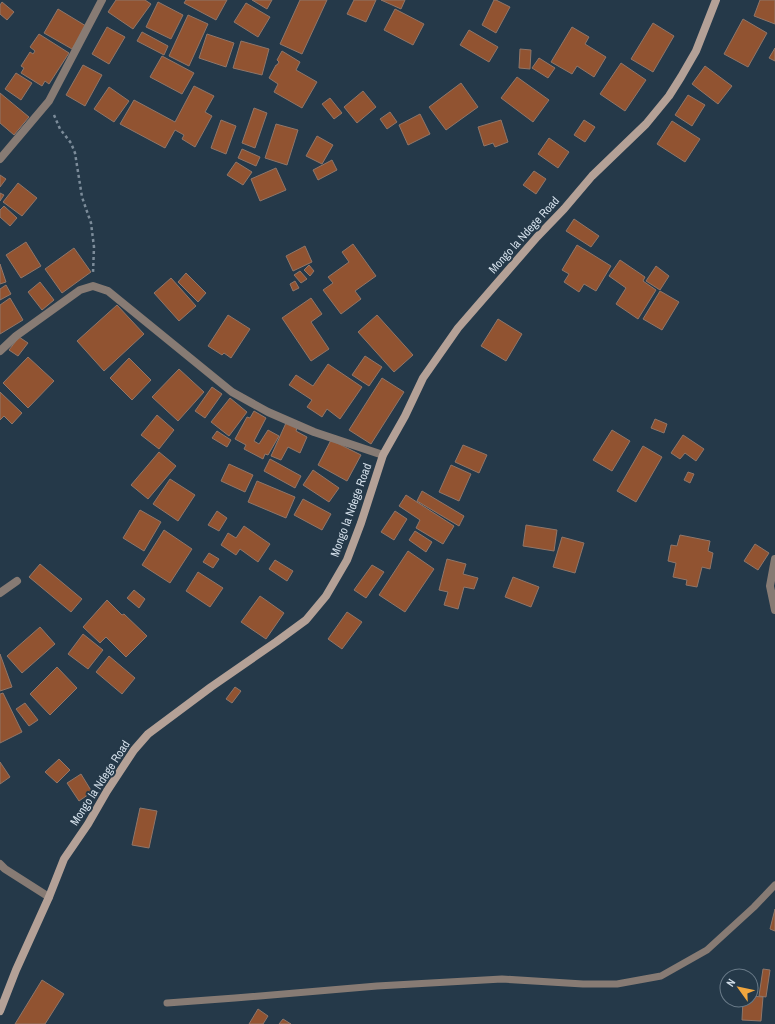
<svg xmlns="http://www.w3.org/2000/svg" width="775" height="1024" font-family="'Archivo Narrow',sans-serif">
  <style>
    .building { fill: #915331; stroke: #907669 }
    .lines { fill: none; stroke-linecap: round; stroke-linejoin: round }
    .path { stroke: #7c8c9a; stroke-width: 2.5; stroke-dasharray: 3 3; stroke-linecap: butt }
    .lane { stroke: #877b74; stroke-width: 7 }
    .street { stroke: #877b74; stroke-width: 8 }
    .secondary { stroke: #b4a197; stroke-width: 8 }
    .labels { text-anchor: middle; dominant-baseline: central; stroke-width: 4; stroke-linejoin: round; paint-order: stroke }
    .street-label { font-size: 12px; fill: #d1dde8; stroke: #253949 }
  </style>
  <rect width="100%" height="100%" fill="#253949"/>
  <path class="building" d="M116,0H145L151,4L133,29L108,12Z
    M186,0H227L216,20L184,3Z
    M252,0H272L267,9Z
    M300,0H327L302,54L280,44Z
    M354,0H376L366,22L347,14Z
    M381,0H405L401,9Z
    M494,0H496L510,7L496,33L482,25Z
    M760,0H775V24L754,16Z
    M2,2L14,12L7,20L0,14V5Z
    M158,2L183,15L171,39L146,27Z
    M246,3L270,17L258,37L234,22Z
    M58,9L86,26L72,49L44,33Z
    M395,9L424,24L413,45L384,30Z
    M188,15L208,24L189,66L169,56Z
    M743,19L767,33L748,67L724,54Z
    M653,23L674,36L653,72L631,59Z
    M107,27L125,37L109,64L92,54Z
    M572,27L589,37L585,44L606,57L594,77L577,66L572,74L551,62Z
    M469,30L498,47L489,62L460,45Z
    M142,32L168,46L164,55L137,41Z
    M39,34L69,53L49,84L45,81L42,86L21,73L24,68L21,66L30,52L33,54L35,51L30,47Z
    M207,34L234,43L226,67L199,58Z
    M241,41L269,49L262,75L233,68Z
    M775,48V61L769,58Z
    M520,49L531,50L530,69L519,68Z
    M282,51L300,62L296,70L317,82L302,108L274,92L278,84L269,78L276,65H277L279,62L277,60Z
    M162,56L194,73L182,94L150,77Z
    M539,58L555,68L548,78L532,68Z
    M621,63L646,80L625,111L600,94Z
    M83,65L102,75L85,106L66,95Z
    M705,66L732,86L718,104L692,84Z
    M16,73L32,83L21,100L5,89Z
    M517,77L549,100L533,122L501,98Z
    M461,83L478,107L446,130L429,107Z
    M194,86L214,96L205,112L212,116L195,147L182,139L184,135L175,130L165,148L120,124L134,100L175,122Z
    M109,87L129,101L114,122L94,109Z
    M363,91L376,107L357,123L344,107Z
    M0,93L29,117L14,135L0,123Z
    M688,95L705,105L692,126L675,115Z
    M330,98L342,113L334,119L322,104Z
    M254,108L267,113L255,148L242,143Z
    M390,112L397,122L387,129L380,119Z
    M420,114L430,134L408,145L399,125Z
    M221,120L236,126L226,154L211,148Z
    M501,120L508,142L495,147L493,143L484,146L478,127Z
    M584,120L595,127L585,142L574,135Z
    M672,121L700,139L685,162L657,144Z
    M276,124L298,130L287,165L265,158Z
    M317,136L333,145L322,164L306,156Z
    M549,138L569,152L558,168L538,154Z
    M242,149L260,157L256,166L238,158Z
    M332,160L337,170L318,180L313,170Z
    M236,162L252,172L243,185L227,175Z
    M276,168L286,190L260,201L251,179Z
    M534,171L546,179L536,194L523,185Z
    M0,175L6,179L0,187Z
    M18,183L37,198L22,216L3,202Z
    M0,193L4,195L0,201Z
    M4,206L17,218L10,226L0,217V210Z
    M574,219L599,236L591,247L566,231Z
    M26,242L41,266L21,278L6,255Z
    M353,244L376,276L355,291L361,299L341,314L323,290L333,283L328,277L349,262L342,252Z
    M577,245L611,266L596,291L584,284L579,292L564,282L569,274L562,270Z
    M305,246L312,262L293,271L286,256Z
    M74,248L91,272L62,293L45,269Z
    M620,260L645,277L643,281L656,290L638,319L616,304L626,288L609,276Z
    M0,264L6,282L0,284Z
    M309,265L314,271L310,276L304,270Z
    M656,266L669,276L660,290L646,281Z
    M300,271L307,279L301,283L294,275Z
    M186,273L206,293L198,302L178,282Z
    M171,278L196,306L179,321L154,293Z
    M295,281L299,288L293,291L290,284Z
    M40,282L54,300L42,310L28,292Z
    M6,285L11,294L0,300V289Z
    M660,291L679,302L662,330L643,319Z
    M10,298L23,320L0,334V305Z
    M311,298L322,314L311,322L329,349L311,361L282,318Z
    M117,305L144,334L104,371L77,341Z
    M228,315L250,329L231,358L224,353L222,355L208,346Z
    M377,315L413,355L394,372L358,332Z
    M498,319L522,334L506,361L481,346Z
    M19,337L28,343L18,356L9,350Z
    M365,356L382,367L369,386L352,375Z
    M28,357L54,381L28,408L3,383Z
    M129,358L151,380L132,400L110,378Z
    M328,364L362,387L340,419L327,409L322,417L307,407L312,400L289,385L296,375L313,386Z
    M179,369L204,392L178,421L152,397Z
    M382,378L404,392L371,444L349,430Z
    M212,387L222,394L205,418L195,411Z
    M0,392L22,413L12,424L4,416L0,420Z
    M230,398L247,412L229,436L211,422Z
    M254,411L266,418L254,441L259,444L268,430L279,436L268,455L265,454L263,459L244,449L246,445L235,439L247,417L250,418Z
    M157,415L174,430L159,449L141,435Z
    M655,419L667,424L664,433L651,428Z
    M286,423L297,428L296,431L307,437L300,453L288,447L281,460L271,456Z
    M612,430L630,441L612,471L593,460Z
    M217,431L231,440L227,447L212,438Z
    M683,435L704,449L696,461L685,453L680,459L671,453Z
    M331,440L361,455L347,481L318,465Z
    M463,445L487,455L479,473L455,462Z
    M643,446L662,457L636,502L617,491Z
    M159,452L176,466L148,499L131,485Z
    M270,459L301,476L295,488L264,471Z
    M229,464L253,475L245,492L221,481Z
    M451,465L471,474L459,501L439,492Z
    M313,470L339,488L329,502L303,485Z
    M688,472L694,474L690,483L684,480Z
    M170,479L195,495L178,521L153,504Z
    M257,481L295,497L286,518L248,502Z
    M422,491L464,516L459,526L417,501Z
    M406,495L454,526L443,544L416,528L420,520L399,506Z
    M303,499L331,514L322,530L294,515Z
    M140,510L161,522L144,551L123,538Z
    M217,511L227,518L219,531L208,525Z
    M395,511L407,519L394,540L381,532Z
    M526,525L557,530L554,551L523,546Z
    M244,526L270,544L258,562L240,549L236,555L221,545L228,533L236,538Z
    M164,530L192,549L170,583L142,565Z
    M415,531L432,542L426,552L409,540Z
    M680,535L710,541L708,551L713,553L710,569L702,567L697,587L686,585L687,580L673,577L676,563L668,561L671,545L677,546Z
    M562,537L584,543L575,573L553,567Z
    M755,544L769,553L758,570L744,561Z
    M408,551L434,569L405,612L379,595Z
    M209,553L219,559L213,568L203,562Z
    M447,559L466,564L463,574L478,578L474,589L464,587L458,609L444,605L448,592L439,590Z
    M275,560L293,571L287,581L269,569Z
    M40,564L82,599L71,612L29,577Z
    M372,565L384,572L366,598L354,590Z
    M198,572L223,588L210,607L186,591Z
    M513,577L539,587L531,607L505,597Z
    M134,590L145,599L139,608L127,598Z
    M260,596L284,613L266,639L241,622Z
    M107,600L122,615L124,614L147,636L126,657L106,637L100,643L83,627Z
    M347,612L362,622L342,649L328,639Z
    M40,627L55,644L22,673L7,656Z
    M83,634L103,650L88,669L68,654Z
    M0,654L12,687L0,691Z
    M109,656L135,678L122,694L96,672Z
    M57,667L77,688L50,715L30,694Z
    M235,687L241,691L232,703L226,699Z
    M3,693L22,732L0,743V694Z
    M25,703L38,720L29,726L16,709Z
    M59,759L70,770L57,783L45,772Z
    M0,762L10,777L0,784Z
    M81,774L92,792L79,801L67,783Z
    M140,808L157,811L149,848L132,845Z
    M775,909V931L770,929Z
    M763,969L770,970L766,997L759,996Z
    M42,980L64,994L45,1024H15Z
    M751,996L763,997L761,1021L742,1020L743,1000H751Z
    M258,1009L268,1016L263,1024H249Z
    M283,1019L291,1024H279Z"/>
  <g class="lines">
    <path class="path" d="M54,115L60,129L71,143L75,153L82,197L91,223L94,247L93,273"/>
    <path class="lane" d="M167,1003L235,998L377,986L502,979L583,984H617L661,976L707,950L754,907L775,885"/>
    <path class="street" d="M0,159L49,101L102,0
      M0,351L16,336L80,290L93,286L108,291L232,392L268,412L314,432L383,455
      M775,559L770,586L775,610
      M0,593L17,581
      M0,864L5,869L49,897"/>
    <path class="secondary" d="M0,1011L16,970L49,897L64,859L88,824L107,791L134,750L148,734L211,687L276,642L306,620L326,596L347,560L361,523L383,455L405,416L423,378L458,328L537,237L564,209L592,176L646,124L669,96L681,77L696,51L716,0"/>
  </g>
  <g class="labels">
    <g class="street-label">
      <text transform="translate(524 235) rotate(-48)">Mongo la Ndege Road</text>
      <text transform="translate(351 510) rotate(-70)">Mongo la Ndege Road</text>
      <text transform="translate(100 783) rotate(-57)">Mongo la Ndege Road</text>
    </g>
  </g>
  <g transform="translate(739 988) rotate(303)"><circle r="19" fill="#253949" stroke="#6a7b89"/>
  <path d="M0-3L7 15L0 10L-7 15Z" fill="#f0a63e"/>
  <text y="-6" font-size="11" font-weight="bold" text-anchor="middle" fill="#d1dde8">N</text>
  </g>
</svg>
